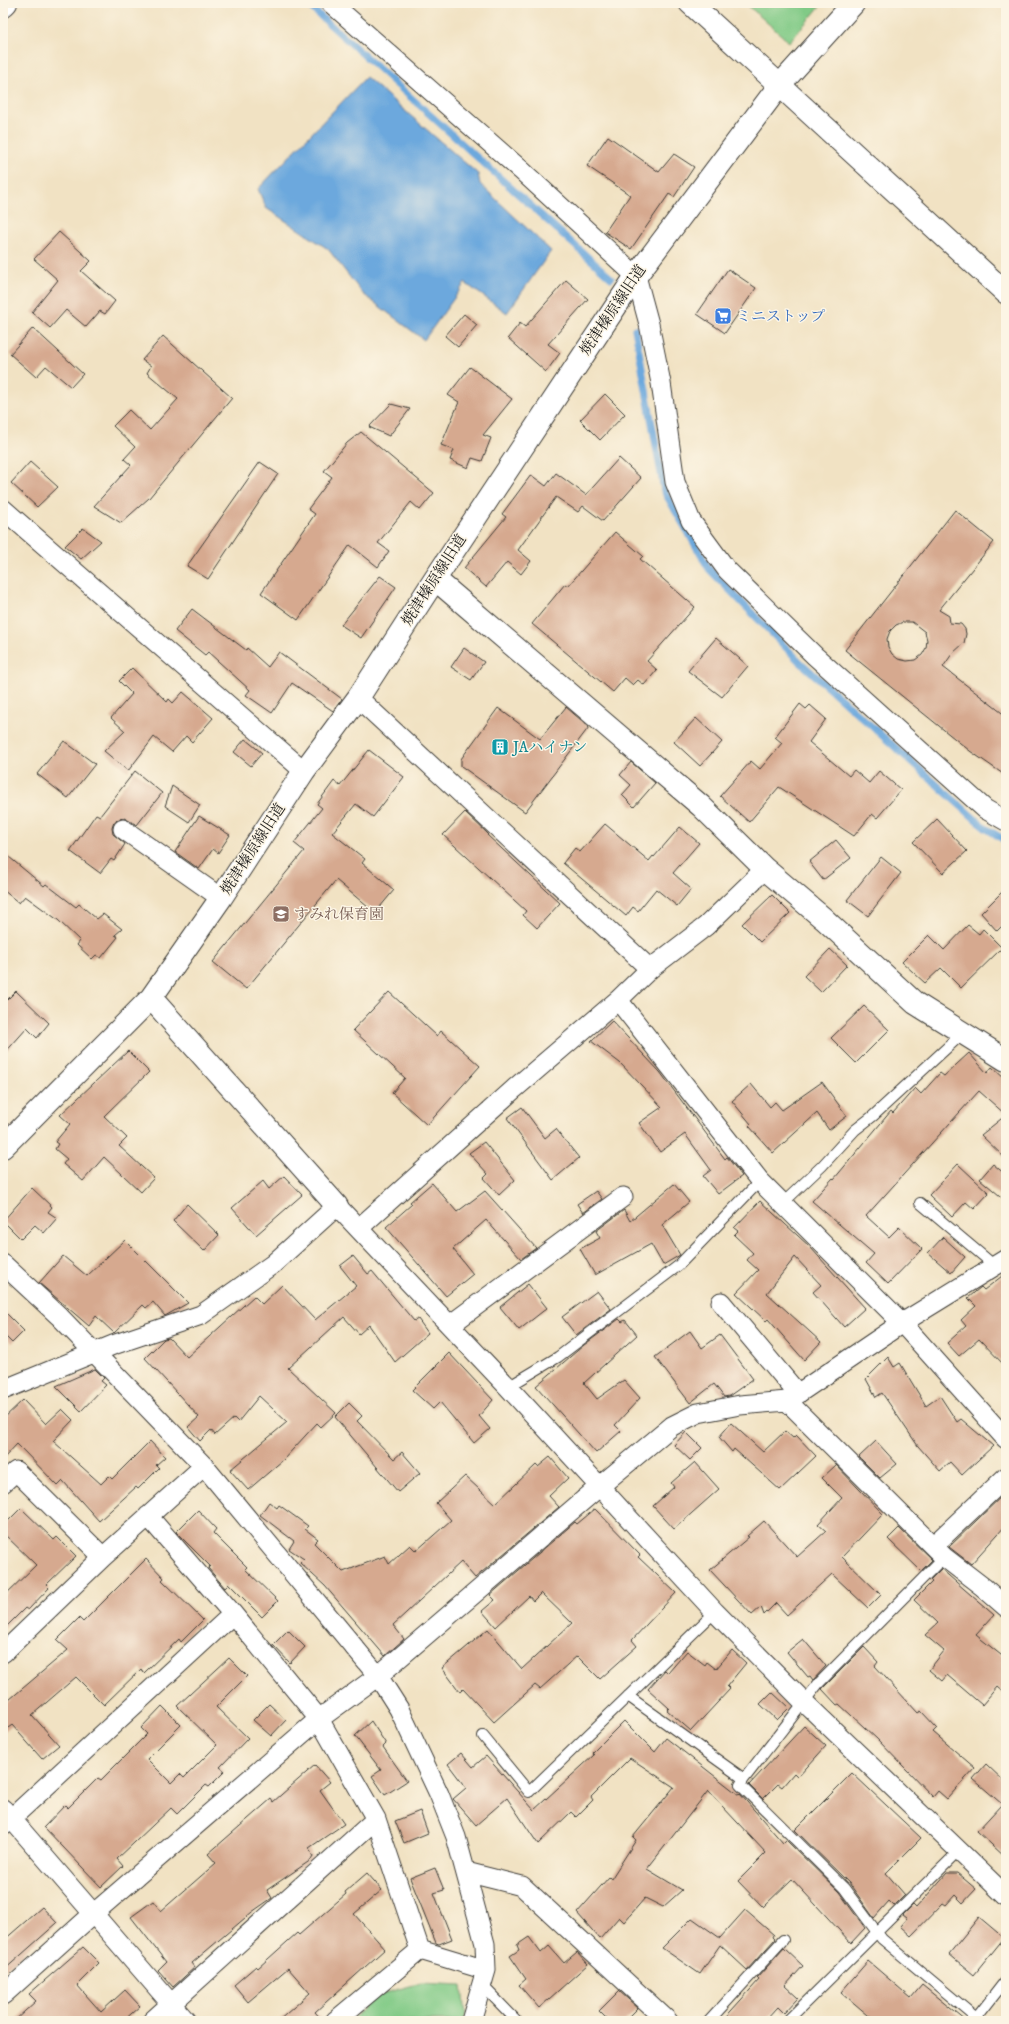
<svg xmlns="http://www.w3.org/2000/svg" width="1009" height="2024" font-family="'IM FELL DW Pica','Noto Serif JP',serif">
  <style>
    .green { fill: #81ca86; stroke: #4e7351 }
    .water { fill: #6ca8dd; stroke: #44627c }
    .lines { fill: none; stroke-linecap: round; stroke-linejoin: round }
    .stream { stroke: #6ca8dd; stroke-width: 7 }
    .building { fill: #d6a98f; fill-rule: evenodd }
    .lane-casing { stroke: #3c3a35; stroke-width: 12 }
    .street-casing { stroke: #3c3a35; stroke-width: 21 }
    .secondary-casing { stroke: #3c3a35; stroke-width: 24 }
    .lane { stroke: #fff; stroke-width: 10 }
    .street { stroke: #fff; stroke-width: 19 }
    .secondary { stroke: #fff; stroke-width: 22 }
    .labels { text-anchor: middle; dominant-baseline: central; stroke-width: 3; stroke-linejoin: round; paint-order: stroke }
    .street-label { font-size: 15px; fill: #1c1c1c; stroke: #fcf5e5 }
    .shop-label { font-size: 15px; fill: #366cbe; stroke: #fcf5e5; text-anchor: start }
    .culture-label { font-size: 15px; fill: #0d838f; stroke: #fcf5e5; text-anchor: start }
    .education-label { font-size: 15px; fill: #785e54; stroke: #fcf5e5; text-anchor: start }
  </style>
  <rect width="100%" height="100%" fill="#fcf5e5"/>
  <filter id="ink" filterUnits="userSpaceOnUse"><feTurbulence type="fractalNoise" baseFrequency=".025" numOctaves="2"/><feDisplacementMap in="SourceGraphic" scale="8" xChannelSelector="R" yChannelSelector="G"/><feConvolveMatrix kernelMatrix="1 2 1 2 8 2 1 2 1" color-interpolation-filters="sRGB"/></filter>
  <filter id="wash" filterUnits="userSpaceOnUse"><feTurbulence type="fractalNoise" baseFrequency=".012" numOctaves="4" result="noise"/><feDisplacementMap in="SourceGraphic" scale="16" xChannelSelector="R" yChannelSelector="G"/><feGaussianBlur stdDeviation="0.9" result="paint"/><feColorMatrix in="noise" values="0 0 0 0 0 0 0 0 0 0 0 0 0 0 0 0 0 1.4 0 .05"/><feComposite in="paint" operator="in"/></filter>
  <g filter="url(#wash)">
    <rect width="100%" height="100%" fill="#f1e2c3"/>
    <path class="green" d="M745,3H823L789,42Z
      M421,1983L462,1985L465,2017L462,2021H350L377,1995Z"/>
    <path class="water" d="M366,77L478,174L480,184L551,251L507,313L465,283L424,340L363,294L328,249L266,208L258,189Z"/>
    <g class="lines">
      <path class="stream" d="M306,3L611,278
        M635,329L664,491L709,569L800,662L984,827L1006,841"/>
    </g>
    <g id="blocks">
      <path class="building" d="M608,136L659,172L674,154L694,167L674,197L669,194L631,249L605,232L630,195L587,166Z
        M59,232L91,261L81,271L115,301L105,314L100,311L86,327L66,310L50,328L32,312L58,280L34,259Z
        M728,269L756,288L725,333L697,314Z
        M566,280L588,299L548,344L560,353L546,372L508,338L520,323L525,327Z
        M464,314L477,325L458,347L445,336Z
        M33,328L83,374L71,387L46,366L36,377L10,354Z
        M163,336L232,398L149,498L121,523L94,506L131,465L124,459L135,447L113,426L129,410L150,430L178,399L147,373L151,366L142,360Z
        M470,367L512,399L483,435L491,438L482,461L472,458L468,468L450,460L454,450L441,445L459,402L448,395Z
        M605,394L625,414L600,440L580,420Z
        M391,404L410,409L389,436L369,427Z
        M361,432L434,493L420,510L411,502L378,543L389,551L378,567L350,545L298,620L261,593L315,514L308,509L332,477L324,471L347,443Z
        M619,458L641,478L603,521L583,506L578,512L556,497L518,550L531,561L521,574L507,562L486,587L464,568L506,517L502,514L531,475L546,486L556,473L586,495Z
        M30,462L58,487L37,507L11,483Z
        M260,462L278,474L208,579L187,566Z
        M955,510L994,542L939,610L949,616L950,623L961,624L965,629L966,634L964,643L952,654L943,667L1006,716V776L970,751L845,650ZM903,622H912L925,632L927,640L926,648L922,655L915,660L907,661L898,659L892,654L888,647L887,639L890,631L896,625Z
        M83,528L101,541L81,559L65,546Z
        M615,532L643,556L640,559L695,607L647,661L657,670L644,685L638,680L633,685L625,678L613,692L532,624L565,584L568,586Z
        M380,576L396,587L361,638L341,625Z
        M192,609L246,650L247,648L268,667L279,652L342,699L333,711L292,683L272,713L246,695L250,690L208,652L205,655L175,631Z
        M716,638L748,666L722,697L688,671Z
        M464,648L484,662L471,680L451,667Z
        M132,668L167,702L169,699L173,703L183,692L213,718L192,742L186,736L172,752L154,737L128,771L104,751L125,731L111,718L132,694L119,681Z
        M800,704L806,709L810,705L826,719L809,742L849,776L854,770L869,783L879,771L901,790L877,818L872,814L854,836L779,787L749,822L720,796L751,761L760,769L782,743L775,737Z
        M566,707L589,727L525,812L461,766V759L498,708L540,739Z
        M696,718L722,742L700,766L674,742Z
        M245,739L262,753L251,766L234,752Z
        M64,741L95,764L68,798L37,774Z
        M369,750L404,777L373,817L356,804L332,833L365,859L362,863L394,890L375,913L336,880L246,989L213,962L304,851L294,843L322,808L317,804L334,781L340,786Z
        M631,762L655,783L634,807L622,795L631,785L620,775Z
        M135,771L162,793L137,825L124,818L119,819L114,822L112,828L113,834L125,844L114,861L111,859L100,873L70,851L96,814L100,816Z
        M172,786L200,805L189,822L165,806Z
        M465,812L488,834L487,835L560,903L537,928L523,915L526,911L443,835Z
        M199,816L230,835L218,853L213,849L199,869L175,852Z
        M937,819L967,851L943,873L913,842Z
        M605,824L649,861L653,856L654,857L680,827L699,843L673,873L691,889L677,906L656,889L638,911L633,907L626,916L563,863L575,848L580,852Z
        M836,840L851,858L823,880L809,862Z
        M3,852L44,886L46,884L76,907L79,904L97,919L103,914L122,929L115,935L118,937L101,958L96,955L92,959L77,945L80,941L58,920L25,896L19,903L3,890Z
        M881,857L901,873L868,916L847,900Z
        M1006,888V922L997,931L981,913Z
        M772,895L790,913L760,942L742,924Z
        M968,925L979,934L983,929L1002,948L961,988L941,968L925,983L902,962L929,935L944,950Z
        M830,949L847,965L821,992L804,976Z
        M16,991L49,1023L37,1038L27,1028L3,1055V1004Z
        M389,992L437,1036L441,1031L480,1066L427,1125L392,1093L405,1078L353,1030Z
        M864,1006L889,1030L856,1063L831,1038Z
        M612,1021L660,1072L725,1159L727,1157L742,1176L718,1194L703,1176L711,1170L685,1134L660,1152L639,1123L662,1107L620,1063L591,1041Z
        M128,1051L149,1072L104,1116L127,1138L119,1146L154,1178L141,1192L104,1157L83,1181L63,1164L67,1159L55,1149L58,1144L55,1142L70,1124L60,1115Z
        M969,1053L987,1073L992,1067L1006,1080V1159L981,1135L1006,1115L979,1091L866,1216L889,1237L899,1227L922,1249L888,1284L866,1263L874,1254L812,1201L833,1178L834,1179L891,1111L893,1113L915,1088L921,1094L940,1073L944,1076Z
        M822,1082L847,1116L829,1130L817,1113L773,1153L749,1126L751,1124L732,1101L751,1084L770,1107L775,1102L782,1110Z
        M522,1107L545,1138L556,1129L579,1158L553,1180L507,1118Z
        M484,1142L515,1180L499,1195L484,1178L488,1174L469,1153Z
        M958,1164L989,1193L974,1209L966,1202L952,1217L929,1195Z
        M993,1164L1006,1175V1201L980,1179Z
        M284,1176L302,1195L256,1235L232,1208L263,1181L269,1189Z
        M432,1183L457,1212L485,1191L536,1248L521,1259L486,1220L453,1249L473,1274L446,1296L386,1227L412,1204L410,1202Z
        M674,1184L689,1202L662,1225L680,1255L663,1265L651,1244L595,1275L580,1249L600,1238L596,1231L624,1210L630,1221Z
        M32,1188L52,1207L48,1212L57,1218L44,1233L35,1225L21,1239L3,1221Z
        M596,1191L602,1199L583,1213L577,1204Z
        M760,1201L810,1247L865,1308L844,1327L813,1292L821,1285L795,1257L767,1293L821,1342L804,1360L768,1319L766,1321L736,1293L758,1270L747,1260L753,1253L734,1235L738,1231L734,1228Z
        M187,1204L219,1235L204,1251L173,1221Z
        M943,1237L965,1257L951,1273L928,1253Z
        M125,1240L188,1303L165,1316L153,1302L146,1308L143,1305L114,1333L96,1316L89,1326L39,1283L63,1256L87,1276Z
        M353,1256L368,1274L372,1271L414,1321L418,1319L428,1333L395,1362L369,1325L359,1334L344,1317L288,1368L336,1413L321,1427L317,1423L283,1460L248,1490L230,1470L287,1422L259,1396L238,1422L234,1418L215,1435L211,1430L200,1441L188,1427L199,1417L145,1358L164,1339L169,1338L187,1357L254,1296L262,1304L282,1285L315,1320L356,1286L340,1266Z
        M1006,1273V1367L979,1339L959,1356L947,1343L966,1326L961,1320L976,1306L968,1298L981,1287L984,1290Z
        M528,1284L547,1308L519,1330L500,1307Z
        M597,1291L611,1309L576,1335L562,1317Z
        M3,1310L24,1331L12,1343L3,1334Z
        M619,1319L622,1322L625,1320L637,1335L584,1383L597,1399L624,1380L640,1398L615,1425L621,1431L596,1453L536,1386L584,1345Z
        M690,1331L702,1348L720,1335L753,1379L729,1396L724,1397L714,1384L690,1403L655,1357Z
        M449,1353L493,1400L479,1416L490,1429L474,1443L440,1402L433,1409L412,1390Z
        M888,1357L894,1367L900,1363L926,1406L940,1396L957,1422L961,1419L993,1446L962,1475L950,1462L940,1471L918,1446L882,1393L876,1397L866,1379Z
        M95,1369L104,1378L101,1381L106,1385L81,1411L56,1386Z
        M23,1400L46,1424L62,1409L73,1420L53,1441L101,1484L109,1476L112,1479L150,1441L165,1457L156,1465L159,1468L138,1489L136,1487L99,1521L63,1481L58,1486L17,1444L3,1459V1419Z
        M349,1403L362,1416L357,1421L394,1459L402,1452L420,1473L398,1492L335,1417Z
        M731,1423L763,1452L785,1431L793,1438L796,1435L816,1456L780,1490L734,1449L732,1452L719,1437Z
        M686,1432L702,1448L690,1460L674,1445Z
        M876,1441L897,1464L880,1478L859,1457Z
        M550,1457L568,1478L549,1496L559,1507L475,1578L461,1562L393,1625L404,1639L385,1656L325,1586L300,1563L304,1559L289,1549L294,1541L260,1515L269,1502L277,1508L279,1505L308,1526L305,1529L318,1539L314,1543L343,1572L385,1556L389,1564L410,1545L416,1551L451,1520L436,1503L465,1476L495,1504L536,1465L538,1467Z
        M695,1462L719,1489L674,1529L653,1506L674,1487L671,1483Z
        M836,1465L883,1514L842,1557L881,1595L868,1608L832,1574L787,1615L776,1603L764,1615L761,1607L752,1615L710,1570L749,1537L747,1536L764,1521L797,1557L826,1531L818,1524L842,1498L822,1478Z
        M1006,1492V1525L971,1564L949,1547Z
        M21,1508L54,1540L57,1537L76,1556L46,1585L49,1588L28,1610L25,1608L3,1630V1597L36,1565L3,1533V1526Z
        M595,1509L640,1555L638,1557L676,1593L632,1640L637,1646L600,1679L577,1656L540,1689L535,1685L494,1722L463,1689L460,1692L442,1668L488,1629L522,1669L572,1623L541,1593L533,1601L529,1596L496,1627L482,1611L495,1600L490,1595L575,1522L577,1524Z
        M198,1510L216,1529L213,1533L247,1567L245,1569L278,1601L262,1617L229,1584L225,1588L208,1568L210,1566L176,1532Z
        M899,1528L932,1560L921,1571L888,1539Z
        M146,1559L164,1578L162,1580L203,1620L181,1642L179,1639L144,1673L141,1669L104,1705L76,1677L32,1715L59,1745L42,1759L12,1725L3,1732V1705L68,1650L57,1640L79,1618L83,1622Z
        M941,1569L994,1615L976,1635L1006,1659V1695L997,1687L982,1705L947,1675L942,1681L929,1670L944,1651L925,1635L938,1623L914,1600L932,1582L930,1580Z
        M288,1630L305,1647L290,1663L273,1645Z
        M803,1639L826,1666L813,1680L810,1676L808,1677L787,1652Z
        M864,1647L878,1662L875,1666L918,1713L921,1711L937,1728L933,1732L975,1768L947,1799L938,1791L933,1797L877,1739L839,1704L837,1705L822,1689Z
        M732,1650L746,1663L727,1686L730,1689L691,1731L667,1710L669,1708L648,1689L665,1670L668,1673L687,1651L705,1665L707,1662L716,1669Z
        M229,1658L247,1676L216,1707L248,1738L220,1767L225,1771L209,1787L206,1785L177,1814L171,1808L117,1859L123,1866L101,1887L44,1827L65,1805L68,1808L98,1778L101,1780L147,1734L141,1728L162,1706L181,1725L147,1759L171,1783L180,1774L184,1778L217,1745L177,1706Z
        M772,1692L789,1708L777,1720L760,1704Z
        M269,1704L286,1720L271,1736L253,1720Z
        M371,1721L386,1744L383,1747L407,1781L385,1795L372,1776L381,1770L355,1736Z
        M624,1721L655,1752L666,1738L739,1795L740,1794L783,1843L786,1840L839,1892L865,1928L851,1943L792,1879L763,1907L738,1881L766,1853L708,1791L647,1869L682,1890L663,1907L645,1898L624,1922L619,1917L600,1939L577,1913L609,1877L611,1879L636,1840L633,1837L674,1787L630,1758L591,1797L593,1800L576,1817L571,1812L538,1844L507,1798L476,1825L453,1799L466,1788L448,1764L461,1753L473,1767L486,1756L534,1810L594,1755L592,1753Z
        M804,1726L826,1746L798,1777L794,1773L782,1787L778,1784L763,1799L749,1785Z
        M986,1764L1006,1783V1858L977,1831L1002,1804L973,1779Z
        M315,1765L330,1782L320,1790L344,1824L309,1848L313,1857L311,1860L267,1890L272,1898L252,1912L192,1963L195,1967L173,1987L158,1970L166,1962L131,1917L153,1901L161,1911L216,1863L208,1854L271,1799L273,1802Z
        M852,1773L921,1838L886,1873L905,1895L894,1906L889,1901L874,1918L849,1883L795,1830Z
        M420,1811L428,1833L404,1843L395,1821Z
        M435,1868L444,1890L434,1893L452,1939L439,1944L436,1943L410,1878Z
        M367,1873L382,1890L354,1914L385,1949L315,2012L323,2021H278L310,1993L288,1968L248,2002L234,1985L256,1966L258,1968L297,1933L299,1935L346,1894L345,1892Z
        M947,1873H957L976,1889L963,1903L955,1895L946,1905L943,1903L911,1936L900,1926L907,1918L903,1915L913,1905L916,1908Z
        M42,1907L57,1923L3,1971V1941Z
        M745,1910L774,1935L773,1937L775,1939L747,1970L720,1945L700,1974L662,1948L692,1918L720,1938Z
        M979,1917L1004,1938L974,1975L949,1954Z
        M529,1937L541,1953L549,1946L564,1963L577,1952L588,1964L539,2008L519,1985L526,1979L510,1956L519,1950L517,1945Z
        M83,1947L99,1963L77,1985L101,2012L125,1990L140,2006L123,2021H14L36,2001L29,1994Z
        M784,1948L803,1966L785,1986L798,1998L784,2013L778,2007L765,2021H722L759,1980L757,1978Z
        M868,1961L911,1998L922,1985L966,2021H875L841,1992Z
        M619,1991L638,2008L625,2021H609L599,2011Z"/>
    </g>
  </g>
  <g filter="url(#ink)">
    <use href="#blocks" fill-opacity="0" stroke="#3c3a35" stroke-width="1"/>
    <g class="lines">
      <g class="lane-casing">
        <path id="lane" d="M783,1203L822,1166L855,1130L873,1116L963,1033
          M920,1203L995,1266
          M508,1387L558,1357L678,1266L760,1181
          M628,1696L744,1779L818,1684L944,1557
          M483,1736L529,1792L715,1612
          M744,1779L740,1785L844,1888L882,1939L980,2021
          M482,1985L517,2021
          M709,2021L783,1940
          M787,2021L959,1851
          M974,2021L1006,1980"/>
      </g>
      <g class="street-casing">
        <path id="street" d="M331,3L521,170L636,276L649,324L661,383L675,482L691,521L727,570L815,656L985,809L1006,821
          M3,509L304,771
          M358,698L650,969
          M123,829L221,898
          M618,1000L760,1181L902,1323L1006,1439
          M359,1228L514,1089L618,1000L650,969L706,926L765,869
          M3,1264L59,1316L204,1466L378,1676L399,1709L439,1794L456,1837L485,1944L486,1970L471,2021
          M721,1302L798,1394
          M450,1325L623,1197
          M3,1390L113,1345L201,1315L273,1264L337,1206L508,1387L715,1612L803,1701L1006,1896
          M787,1401L944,1557L983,1587L1006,1607
          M3,1483L16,1471L103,1557L204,1466
          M148,1516L233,1614L319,1719L376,1819L420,1950
          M933,1546L1006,1477
          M3,1653L103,1557
          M3,1809L186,2021
          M3,1826L233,1614
          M466,1872L522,1886L668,2021
          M3,1995L93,1914L319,1719L378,1676L600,1486L672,1426L698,1413L740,1405L787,1401L902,1323L1006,1259
          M152,2021L376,1819
          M335,2021L420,1950L486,1970"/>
      </g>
      <g class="secondary-casing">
        <path id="secondary" d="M690,3L1006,293
          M3,6L6,3
          M435,579L701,806L765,869L824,919L915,1003L1006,1060
          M151,998L337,1206
          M3,1147L151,998L221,898L304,771L358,698L435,579L636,276L779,86L854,3"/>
      </g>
      <use href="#lane" class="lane"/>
      <use href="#street" class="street"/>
      <use href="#secondary" class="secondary"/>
    </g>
  </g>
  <defs>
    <g id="supermarket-square" transform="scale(0.9)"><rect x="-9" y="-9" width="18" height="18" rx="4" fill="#3f7fe0" stroke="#fcf5e5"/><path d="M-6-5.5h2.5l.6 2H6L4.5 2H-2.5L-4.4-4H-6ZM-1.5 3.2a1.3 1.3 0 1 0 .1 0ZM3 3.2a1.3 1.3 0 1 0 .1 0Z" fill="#fff"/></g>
    <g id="building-square" transform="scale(0.9)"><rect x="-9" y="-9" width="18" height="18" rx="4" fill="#0f9aa8" stroke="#fcf5e5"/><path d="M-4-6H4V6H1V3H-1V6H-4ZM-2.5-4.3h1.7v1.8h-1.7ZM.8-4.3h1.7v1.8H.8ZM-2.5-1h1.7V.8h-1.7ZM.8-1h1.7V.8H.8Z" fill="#fff"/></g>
    <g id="school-square" transform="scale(0.9)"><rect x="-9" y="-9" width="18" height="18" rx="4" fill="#8d6e63" stroke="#fcf5e5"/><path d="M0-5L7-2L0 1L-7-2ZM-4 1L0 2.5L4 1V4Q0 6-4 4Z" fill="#fff"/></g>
  </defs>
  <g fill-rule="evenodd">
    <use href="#supermarket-square" x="723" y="316"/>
    <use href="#building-square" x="500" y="747"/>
    <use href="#school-square" x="281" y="914"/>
  </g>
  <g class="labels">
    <g class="street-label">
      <text transform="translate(613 310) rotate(-56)">焼津榛原線旧道</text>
      <text transform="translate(434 580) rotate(-57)">焼津榛原線旧道</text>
      <text transform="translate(253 849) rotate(-57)">焼津榛原線旧道</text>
    </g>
    <g class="shop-label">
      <text x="736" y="316">ミニストップ</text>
    </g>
    <g class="culture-label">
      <text x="513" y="747">JAハイナン</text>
    </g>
    <g class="education-label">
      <text x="294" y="914">すみれ保育園</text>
    </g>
  </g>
  <rect width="1009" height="2024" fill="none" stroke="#fcf5e5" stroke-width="16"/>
</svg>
